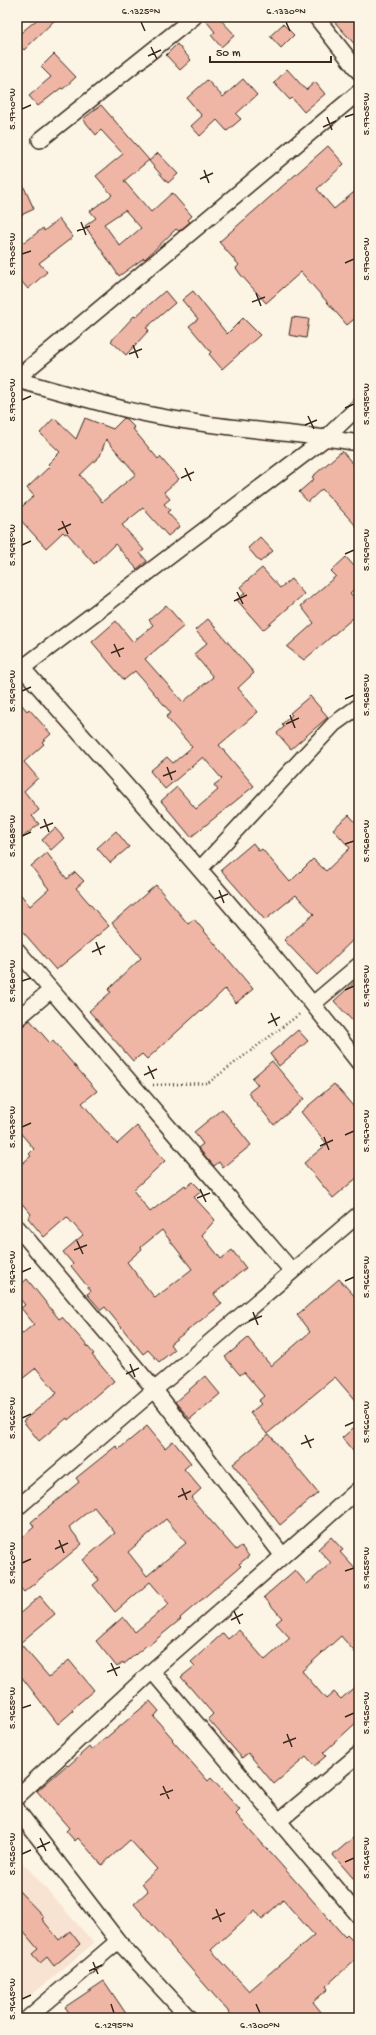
<svg xmlns="http://www.w3.org/2000/svg" width="376" height="2035" font-family="'Gochi Hand',sans-serif">
  <style>
    .built { fill: #f8e2d2 }
    .building { fill: #efb6a6; stroke: #3b2a1e; fill-rule: evenodd }
    .lines { fill: none; stroke-linecap: round; stroke-linejoin: round }
    .street-casing { stroke: #3b2a1e; stroke-width: 18 }
    .path { stroke: #3b2a1e; stroke-width: 2.5; stroke-dasharray: 1 3; stroke-linecap: butt }
    .street { stroke: #fcf5e5; stroke-width: 15 }
    .ticks { fill: none; stroke: #3b2a1e; stroke-width: 1.5 }
    .neatline { fill: none; stroke: #3b2a1e; stroke-width: 1.5 }
    .ticks-label { font-size: 10px; text-anchor: middle; fill: #3b2a1e }
  </style>
  <rect width="100%" height="100%" fill="#fcf5e5"/>
  <filter id="ink" filterUnits="userSpaceOnUse"><feTurbulence type="fractalNoise" baseFrequency=".025" numOctaves="2"/><feDisplacementMap in="SourceGraphic" scale="8" xChannelSelector="R" yChannelSelector="G"/><feConvolveMatrix kernelMatrix="1 2 1 2 8 2 1 2 1" color-interpolation-filters="sRGB"/></filter>
  <g filter="url(#ink)">
    <path class="built" d="M17,1856L94,1943L17,2007Z"/>
    <path class="building" d="M40,17H58L24,50L17,43V36Z
      M203,17H218L235,35L221,47L211,35L215,32Z
      M330,17H352L359,25V49Z
      M283,24L294,35L281,48L270,36Z
      M177,44L191,60L180,70L166,55Z
      M54,54L76,77L63,89L61,88L38,106L29,96L51,77L41,67Z
      M287,69L306,90L315,82L325,94L304,112L292,98L290,100L274,83Z
      M243,79L257,95L236,114L241,119L227,131L217,120L200,136L191,126L202,116L187,98L207,80L223,97Z
      M101,105L149,160L124,181L151,212L172,193L192,216L188,220L190,222L179,231L176,229L145,259L144,258L119,276L85,226L96,218L90,211L112,195L96,176L123,154L101,130L96,135L83,119ZM125,210L141,228L120,246L104,224Z
      M328,146L344,164L317,189L334,209L359,188V315L347,325L301,272L266,303L241,275L236,268L239,265L219,242Z
      M158,153L178,174L168,183L149,161Z
      M17,172L34,209L17,217Z
      M59,219L73,237L39,263L47,272L28,289L17,276V234L24,243L43,228L44,231Z
      M165,291L175,303L146,328L149,330L126,355L111,341L134,316L135,317Z
      M193,291L227,334L243,318L260,335L222,369L209,354L211,352L189,326L198,319L182,300Z
      M292,317L309,319L306,338L289,335Z
      M54,418L76,439L85,418L113,429L124,418L126,419L135,428L133,429L158,459L160,457L179,479L164,492L170,499L164,504L170,510L167,512L180,526L168,536L143,508L122,525L144,550L140,553L147,561L137,569L115,544L94,564L67,533L65,534L63,532L46,548L17,516V511L34,496L27,488L50,466L48,464L60,452L40,433ZM106,439L136,474L102,502L80,475L100,456Z
      M342,451L359,471V529L322,489L308,502L299,492L314,479L312,477Z
      M260,537L273,551L260,562L248,548Z
      M346,557L353,565L359,559V585L350,593L359,603V613L304,660L287,647L314,623L301,606L336,576L331,571Z
      M262,568L280,588L291,579L304,594L263,630L237,600L245,593L240,587Z
      M166,605L184,626L145,659L183,702L213,677L194,654L207,643L195,630L208,619L254,673L238,688L258,712L219,745L254,786L191,837L161,801L177,787L196,809L218,790L214,785L222,779L203,757L165,789L150,771L167,757L173,763L192,747L166,717L171,713L135,671L124,680L92,642L116,621L133,642L153,625L149,620Z
      M310,696L328,717L291,749L277,733L284,727L282,724L292,715L290,713Z
      M17,699L27,711L29,709L51,734L42,742L44,744L24,762L38,778L24,791L39,810L32,816L39,824L17,842Z
      M349,815L359,826V934L317,975L284,940L314,914L296,895L265,920L221,870L253,843L259,851L262,849L290,882L313,859L326,871L350,848L333,829Z
      M55,828L64,838L51,850L42,840Z
      M116,831L129,847L110,863L97,848Z
      M47,853L67,879L75,872L84,881L76,888L109,926L56,970L17,925V890L30,906L49,889L31,866Z
      M156,885L188,924L194,919L253,989L236,1003L225,989L201,1012L200,1011L147,1059L142,1054L133,1061L89,1011L111,992L108,990L141,958L112,923Z
      M359,978V1028L334,1001Z
      M30,1020L50,1043L53,1041L97,1091L82,1103L117,1144L137,1126L165,1161L133,1190L150,1212L185,1185L186,1187L193,1182L202,1191L194,1197L215,1220L202,1235L221,1259L232,1250L246,1268L214,1294L222,1304L170,1344L174,1350L159,1362L148,1350L143,1354L105,1307L101,1310L87,1294L91,1291L71,1266L73,1264L63,1252L83,1235L67,1217L44,1237L28,1218L31,1214L17,1198V1168L31,1156L29,1154L34,1149L17,1129V1028L23,1026ZM162,1230L192,1269L155,1298L127,1262L142,1249L141,1247Z
      M298,1030L308,1041L279,1066L270,1054Z
      M272,1061L304,1099L274,1125L248,1093L258,1085L252,1078Z
      M334,1084L359,1113V1176L333,1198L304,1163L327,1144L301,1112Z
      M222,1109L251,1145L223,1168L219,1162L214,1166L198,1148L203,1144L194,1132Z
      M27,1279L59,1319L62,1317L83,1341L94,1354L92,1355L114,1381L68,1420L67,1418L39,1441L23,1421L57,1393L36,1368L17,1383V1338L34,1324L21,1308L25,1305L17,1295V1288Z
      M339,1279L359,1301V1405L335,1377L267,1434L250,1413L261,1404L258,1401L264,1396L244,1372L240,1375L225,1357L248,1338L271,1366L310,1332L297,1315Z
      M205,1376L220,1394L190,1419L175,1402Z
      M359,1423V1458L342,1438Z
      M147,1426L165,1448L173,1441L191,1463L184,1469L201,1489L191,1498L236,1550L241,1546L249,1556L239,1564L241,1566L180,1618L181,1619L148,1646L147,1645L124,1664L123,1662L117,1667L96,1641L123,1617L135,1632L169,1604L150,1582L115,1612L93,1585L99,1580L83,1560L115,1533L94,1507L69,1527L82,1544L24,1592L17,1584V1542L34,1527L31,1522L79,1482L76,1478L116,1446L119,1449ZM166,1519L186,1543L147,1576L128,1552Z
      M269,1434L318,1493L280,1525L233,1464Z
      M331,1537L343,1550L340,1552L359,1573V1657L341,1636L302,1671L326,1699L334,1692L341,1699L359,1683V1720L323,1753L326,1756L314,1766L306,1757L274,1784L248,1753L242,1758L208,1719L213,1714L181,1677L195,1666L191,1662L223,1633L228,1639L239,1630L265,1660L290,1638L276,1623L282,1618L264,1597L295,1570L307,1584L331,1563L318,1549Z
      M40,1596L55,1614L20,1643L49,1677L69,1660L94,1690L72,1709L73,1711L58,1724L17,1671V1616Z
      M150,1701L159,1711L154,1717L173,1739L172,1740L208,1781L211,1778L240,1810L236,1814L345,1937L347,1935L359,1947V1956L326,1986L328,1989L313,2002L326,2018H234L134,1904L148,1891L142,1883L157,1869L130,1840L102,1865L78,1838L75,1841L66,1831L69,1828L37,1791L67,1765L68,1766L89,1747L91,1750L106,1738ZM283,1900L314,1935L249,1991L211,1950L255,1910L262,1919Z
      M359,1833V1885L333,1855Z
      M17,1889L44,1917L42,1919L59,1940L70,1931L80,1944L54,1966L47,1957L40,1963L32,1954L38,1949L17,1924Z
      M104,1981L129,2018H73L65,2007Z"/>
    <g class="lines">
      <g class="street-casing">
        <path id="street" d="M316,17L359,72
          M40,140L194,17
          M17,378L359,92
          M17,380C57,391 97,403 137,412C210,428 285,431 359,443
          M17,662C133,794 252,924 359,1063
          M17,672L327,437L359,406
          M200,869L334,724L359,706
          M17,950L292,1271
          M313,1004L359,965
          M17,1019L51,990
          M17,1227L154,1389L283,1556
          M17,1508L359,1214
          M152,1671L359,1916
          M17,1797L152,1671L359,1489
          M17,1810L118,1941L189,2018
          M279,1821L359,1754
          M28,2018L118,1941"/>
      </g>
      <path class="path" d="M153,1085L208,1083L301,1013"/>
      <use href="#street" class="street"/>
    </g>
  </g>
  <path class="ticks" d="M141,22L145,31M286,22L290,31M151,47L157,59M148,56L161,50M22,109L31,105M327,117L332,130M345,117L354,114M323,127L336,121M204,170L209,183M200,179L213,173M81,222L86,235M77,231L90,226M22,254L31,251M345,263L354,259M256,293L261,306M252,302L265,297M133,345L138,358M129,354L142,349M22,400L31,396M345,408L354,404M308,416L314,429M305,425L317,420M185,468L191,481M181,478L194,472M62,521L68,534M58,530L71,524M22,545L31,541M345,554L354,550M237,592L243,604M234,601L247,595M114,644L120,657M111,653L124,648M22,691L31,687M345,699L354,695M290,715L295,728M286,724L299,718M167,767L172,780M163,776L176,771M44,819L49,832M40,828L53,823M22,836L31,832M345,844L354,841M219,890L224,903M215,899L228,894M96,942L101,955M92,952L105,946M22,981L31,978M345,990L354,986M271,1013L277,1026M268,1023L280,1017M148,1066L154,1079M144,1075L157,1069M22,1127L31,1123M345,1135L354,1131M324,1137L329,1150M320,1146L333,1140M200,1189L206,1202M197,1198L210,1193M77,1241L83,1254M74,1250L87,1245M22,1272L31,1268M345,1281L354,1277M253,1312L258,1325M249,1321L262,1316M130,1364L135,1377M126,1374L139,1368M22,1418L31,1414M345,1426L354,1422M305,1435L311,1448M301,1444L314,1439M182,1488L187,1500M178,1497L191,1491M59,1540L64,1553M55,1549L68,1543M22,1563L31,1559M345,1571L354,1568M234,1611L240,1624M231,1620L243,1614M111,1663L117,1676M107,1672L120,1667M22,1708L31,1705M345,1717L354,1713M287,1734L292,1747M283,1743L296,1738M163,1786L169,1799M160,1795L173,1790M40,1838L46,1851M37,1848L50,1842M22,1854L31,1850M345,1862L354,1858M216,1909L221,1922M212,1919L225,1913M93,1962L98,1974M89,1971L102,1965M22,1999L31,1995M111,2004L114,2013M256,2004L260,2013"/>
  <rect width="376" height="2035" fill="none" stroke="#fcf5e5" stroke-width="44"/>
  <path d="M210 56v6h121v-6" fill="none" stroke="#3b2a1e" stroke-width="2"/>
  <text x="216" y="56" font-size="12" fill="#3b2a1e" stroke="#fcf5e5" stroke-width="3" paint-order="stroke">50 m</text>
  <rect x="22" y="22" width="332" height="1991" class="neatline"/>
  <g class="ticks-label">
    <text x="141" y="14">6.1325°N</text>
    <text x="286" y="14">6.1330°N</text>
    <text transform="translate(11 109) rotate(-90)" y="4">5.9710°W</text>
    <text transform="translate(365 114) rotate(-90)" y="4">5.9705°W</text>
    <text transform="translate(11 254) rotate(-90)" y="4">5.9705°W</text>
    <text transform="translate(365 259) rotate(-90)" y="4">5.9700°W</text>
    <text transform="translate(11 400) rotate(-90)" y="4">5.9700°W</text>
    <text transform="translate(365 404) rotate(-90)" y="4">5.9695°W</text>
    <text transform="translate(11 545) rotate(-90)" y="4">5.9695°W</text>
    <text transform="translate(365 550) rotate(-90)" y="4">5.9690°W</text>
    <text transform="translate(11 691) rotate(-90)" y="4">5.9690°W</text>
    <text transform="translate(365 695) rotate(-90)" y="4">5.9685°W</text>
    <text transform="translate(11 836) rotate(-90)" y="4">5.9685°W</text>
    <text transform="translate(365 841) rotate(-90)" y="4">5.9680°W</text>
    <text transform="translate(11 981) rotate(-90)" y="4">5.9680°W</text>
    <text transform="translate(365 986) rotate(-90)" y="4">5.9675°W</text>
    <text transform="translate(11 1127) rotate(-90)" y="4">5.9675°W</text>
    <text transform="translate(365 1131) rotate(-90)" y="4">5.9670°W</text>
    <text transform="translate(11 1272) rotate(-90)" y="4">5.9670°W</text>
    <text transform="translate(365 1277) rotate(-90)" y="4">5.9665°W</text>
    <text transform="translate(11 1418) rotate(-90)" y="4">5.9665°W</text>
    <text transform="translate(365 1422) rotate(-90)" y="4">5.9660°W</text>
    <text transform="translate(11 1563) rotate(-90)" y="4">5.9660°W</text>
    <text transform="translate(365 1568) rotate(-90)" y="4">5.9655°W</text>
    <text transform="translate(11 1708) rotate(-90)" y="4">5.9655°W</text>
    <text transform="translate(365 1713) rotate(-90)" y="4">5.9650°W</text>
    <text transform="translate(11 1854) rotate(-90)" y="4">5.9650°W</text>
    <text transform="translate(365 1858) rotate(-90)" y="4">5.9645°W</text>
    <text transform="translate(11 1999) rotate(-90)" y="4">5.9645°W</text>
    <text x="114" y="2028">6.1295°N</text>
    <text x="260" y="2028">6.1300°N</text>
  </g>
</svg>
